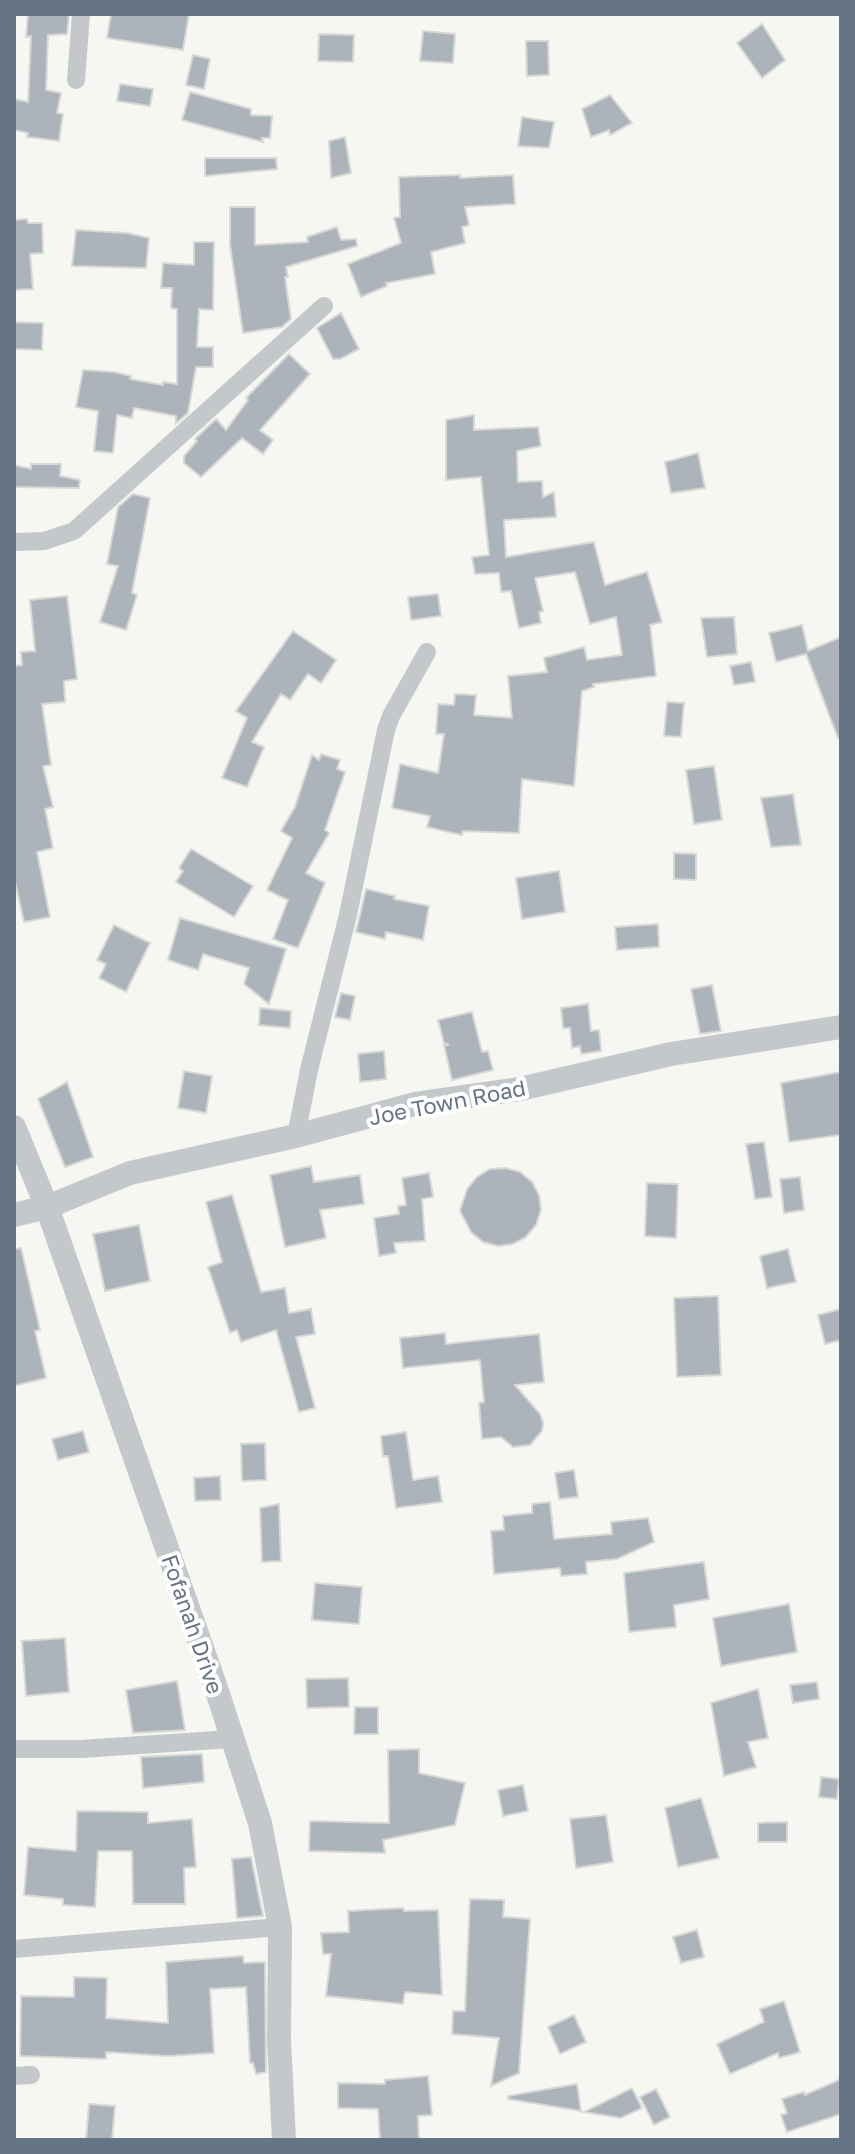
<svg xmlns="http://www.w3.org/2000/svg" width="855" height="2154" font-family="'Golos Text',sans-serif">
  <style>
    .building { fill: #acb3ba; stroke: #d8d8d6; stroke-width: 2 }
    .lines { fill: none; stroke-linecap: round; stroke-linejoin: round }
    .minor { stroke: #c4c8cb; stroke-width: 18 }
    .tertiary { stroke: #c4c8cb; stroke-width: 24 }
    .labels { text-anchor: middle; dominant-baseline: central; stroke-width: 8; stroke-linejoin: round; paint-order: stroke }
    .street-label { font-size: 22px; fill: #657585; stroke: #fff }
  </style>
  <rect width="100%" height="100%" fill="#f6f7f3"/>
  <path class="building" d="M28,14H69L67,34L48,35L46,90L61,93L57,113L63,114L59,141L27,137L28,133L14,130V99L28,102L31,36L26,37Z
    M111,14H189L183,50L107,38Z
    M762,24L785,60L762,78L737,43Z
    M423,31L455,34L453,63L420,61Z
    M319,34L354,35L353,62L318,61Z
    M526,41H548L549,75L527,76Z
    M193,55L210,59L204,89L186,85Z
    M120,84L153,89L150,106L117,101Z
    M190,92L251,109V115L272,116L270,138H262L263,142L182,120Z
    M610,95L632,123L610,135L609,130L591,137L582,109Z
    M522,117L554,122L549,148L518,146Z
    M345,137L351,173L331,178L329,141Z
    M205,158H276L277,169L205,176Z
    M460,175V178L513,175L515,204L465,207L469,225L462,227L465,243L431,252L435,274L386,283L387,286L361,297L348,264L401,243L394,218L400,217L399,177Z
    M230,207H255V245L308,242L307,237L337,227L341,240L356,239L357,246L286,267L288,277H285L291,319L282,327L243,333L230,245Z
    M27,219L28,223H42L43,253L30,254L33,289L14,290V220Z
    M76,230L127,233L149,238L146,268L72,266Z
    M194,242H214L213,310L199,309L197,347H213V367H196L188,413L176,423V416L134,408L132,418L117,415L113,453L94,451L98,411L76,407L83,370L114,372L131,376L130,379L163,385V382L177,384V309L171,308L172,288H161L163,263L194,265Z
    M341,313L359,349L340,359H333L317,328Z
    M14,322L43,323L42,350L14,349Z
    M289,354L310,374L260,430L273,440L263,454L242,438L201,477L184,463V456L197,441L195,439L216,419L226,430L248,400L246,398Z
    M474,415V430L538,427L541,446L517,451L518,482L542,481L543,497L554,492L556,517L504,520L506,557L594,542L605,585L647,572L662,622L650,625L656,676L593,684L594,687L582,691L574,786L522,779L519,833L463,831L462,835L427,827L430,816L392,808L400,764L438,773L444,734H436L438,704L454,705L455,694L476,695L474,715L512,718L508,676L547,672L544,658L584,647L587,660L622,655L616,617L590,624L575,572L535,578L543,611L539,612L541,623L519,628L511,591L501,592L499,573L475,574L472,557L489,555L481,477L446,480V420Z
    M698,453L705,488L671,493L665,462Z
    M31,464H61L60,476L80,480L79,488L14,487V465L31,469Z
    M133,494L150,498L132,593L137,595L126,630L100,622L118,566L107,564L118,507Z
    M438,594L441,616L411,620L408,597Z
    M67,596L77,679L64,681L65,702L42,704L51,765L43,766L53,807L45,809L53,848L37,852L50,917L24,922L14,877V666L22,665L21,652L35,651L30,600Z
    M734,617L737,654L707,657L701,618Z
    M802,625L808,651L841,637V737L838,738L806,654L776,662L769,633Z
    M293,631L336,660L321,683L308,674L290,700L281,694L252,742L264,747L247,787L222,778L247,718L236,711Z
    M751,662L755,682L734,685L730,666Z
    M667,702L684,703L681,737L664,736Z
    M321,754L340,760L337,769L345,772L325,830L329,833L306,873L325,883L298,948L273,939L288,900L267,890L292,838L281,831L295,807L312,755L319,760Z
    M714,766L722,820L694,824L686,770Z
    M793,794L801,845L771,847L761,798Z
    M191,849L253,886L234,917L176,882L183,871L179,868Z
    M674,853L696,854V880L674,879Z
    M559,871L565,912L522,919L516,878Z
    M366,889L395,896L394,899L429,906L423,940L386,932L385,939L356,932Z
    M180,918L286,949L269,1004L244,984L249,968L203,954L198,970L168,960Z
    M658,924L659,947L617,950L615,927Z
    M114,925L150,943L126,992L99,978L106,964L97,960Z
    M712,985L721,1031L700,1034L691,989Z
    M341,993L355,996L350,1020L335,1017Z
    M588,1004L591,1031L599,1030L601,1051L581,1054L580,1046L572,1048L570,1028H563L561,1008Z
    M260,1008L291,1011L290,1028L259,1025Z
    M472,1012L482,1052L488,1051L493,1070L452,1080L444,1045H449L444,1043L438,1020Z
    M384,1051L386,1079L360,1082L358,1054Z
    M184,1071L212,1076L206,1113L178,1108Z
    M841,1072V1135L789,1142L781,1083Z
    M67,1082L93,1157L65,1167L38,1099Z
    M764,1142L772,1197L755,1199L746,1144Z
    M311,1166L314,1182L360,1175L364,1204L320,1210L326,1238L285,1247L270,1175Z
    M505,1168L520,1172L532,1182L539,1195L541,1210L536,1225L526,1237L513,1244L498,1246L483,1242L471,1232L460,1211L467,1189L477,1177L490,1169Z
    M429,1173L433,1197L422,1199L425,1241L394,1243L396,1253L379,1256L374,1218L399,1214L398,1206L406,1205L402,1178Z
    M800,1177L804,1210L784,1213L780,1179Z
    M647,1183L678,1184L676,1238L645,1236Z
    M232,1195L261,1292L285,1288L289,1313L311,1309L315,1334L296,1337L315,1408L299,1412L276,1330L241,1342L237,1330L230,1333L208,1267L222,1262L206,1202Z
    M139,1225L150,1281L105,1291L93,1234Z
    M21,1248L40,1330L35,1331L46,1378L14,1386V1249Z
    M788,1249L796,1282L767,1288L760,1256Z
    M718,1296L721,1375L677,1377L674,1298Z
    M841,1309V1340L825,1344L818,1315Z
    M445,1333L446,1344L539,1334L544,1382L515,1385L540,1414L543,1423L542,1431L530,1445L513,1447L501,1437L482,1439L479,1403L484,1402L480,1360L403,1368L400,1338Z
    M83,1431L89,1452L58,1460L52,1439Z
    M406,1432L413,1480L438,1476L442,1502L396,1508L388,1456H383L381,1436Z
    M265,1443L266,1480L242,1481L241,1444Z
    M574,1470L578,1497L559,1499L555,1473Z
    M220,1476L221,1500L195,1501L194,1478Z
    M550,1502L554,1539L612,1534L611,1522L648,1518L654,1542L617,1559L586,1562L587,1574L561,1576L560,1568L494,1574L491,1531L504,1530L503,1516L532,1513V1504Z
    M279,1504L281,1561L262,1562L260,1508Z
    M704,1562L709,1599L674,1605L676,1627L629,1632L624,1573Z
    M315,1583L362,1587L359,1624L312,1620Z
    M789,1604L797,1652L721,1666L713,1618Z
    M65,1638L69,1692L26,1696L22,1641Z
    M348,1678L349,1707L307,1708L306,1679Z
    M177,1681L185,1730L133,1733L126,1690Z
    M817,1682L819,1699L793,1703L790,1685Z
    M758,1689L768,1738L748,1742L756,1767L724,1776L711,1703Z
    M355,1707H378V1734H354Z
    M419,1749V1773L465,1783L455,1825L383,1840L385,1853L309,1851L310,1821L389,1823L388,1750Z
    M202,1754L204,1782L143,1788L141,1757Z
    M821,1777L839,1779L837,1799L819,1797Z
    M523,1785L528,1811L503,1816L498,1790Z
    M701,1798L719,1858L678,1867L665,1808Z
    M77,1811L148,1812V1823L192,1819L196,1867L184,1868L185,1904H133L132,1851H98L95,1907L63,1905V1899L24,1895L28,1847L76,1851Z
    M606,1815L613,1862L576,1868L570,1819Z
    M787,1822V1842H758V1823Z
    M251,1857L263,1916L237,1918L232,1859Z
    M470,1899L504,1900L503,1917L530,1919L519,2073L491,2086L499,2038L452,2034L453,2011H465Z
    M403,1908L404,1911L438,1910L442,1995L405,1992L403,2004L326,1996L331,1954H323L321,1933L349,1932L348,1911Z
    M697,1930L704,1957L681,1963L673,1937Z
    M243,1956L244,1963L265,1962L266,2072L256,2074L253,2063H250L246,1987L210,1989L214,2053L168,2056L106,2052V2059L20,2056L21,1996L74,1997V1977L107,1978L106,2018L168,2023L166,1962Z
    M784,2001L800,2052L779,2058L778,2053L730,2074L717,2044L764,2022L760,2009Z
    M574,2015L586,2042L560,2054L548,2027Z
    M428,2076L432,2115L418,2116L419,2140H380L378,2109L338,2108V2083L385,2084V2080Z
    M841,2079V2114L787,2132L781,2115L787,2113L782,2099L804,2092L805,2095Z
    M577,2084L581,2111L508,2099V2096Z
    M632,2088L642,2108L621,2118L584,2112Z
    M656,2089L670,2117L654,2125L640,2097Z
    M89,2104L115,2106L112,2140H86Z"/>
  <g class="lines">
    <path class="minor" d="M76,80L81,14
      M14,542L44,541L74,531L324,306
      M296,1136L309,1070L348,915L386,730L391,716L427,652
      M14,1749H81L231,1739
      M14,1949L280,1927
      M14,2076L31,2075"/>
    <path class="tertiary" d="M14,1127L47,1207L216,1688L260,1823L280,1927L279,2040L284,2140
      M14,1215L47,1207L130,1173L296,1136L415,1104L520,1089L671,1054L841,1027"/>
  </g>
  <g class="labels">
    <g class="street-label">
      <text transform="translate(447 1102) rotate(-11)">Joe Town Road</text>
      <text transform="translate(193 1624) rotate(71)">Fofanah Drive</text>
    </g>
  </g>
  <rect width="855" height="2154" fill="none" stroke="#657585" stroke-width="32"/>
</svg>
